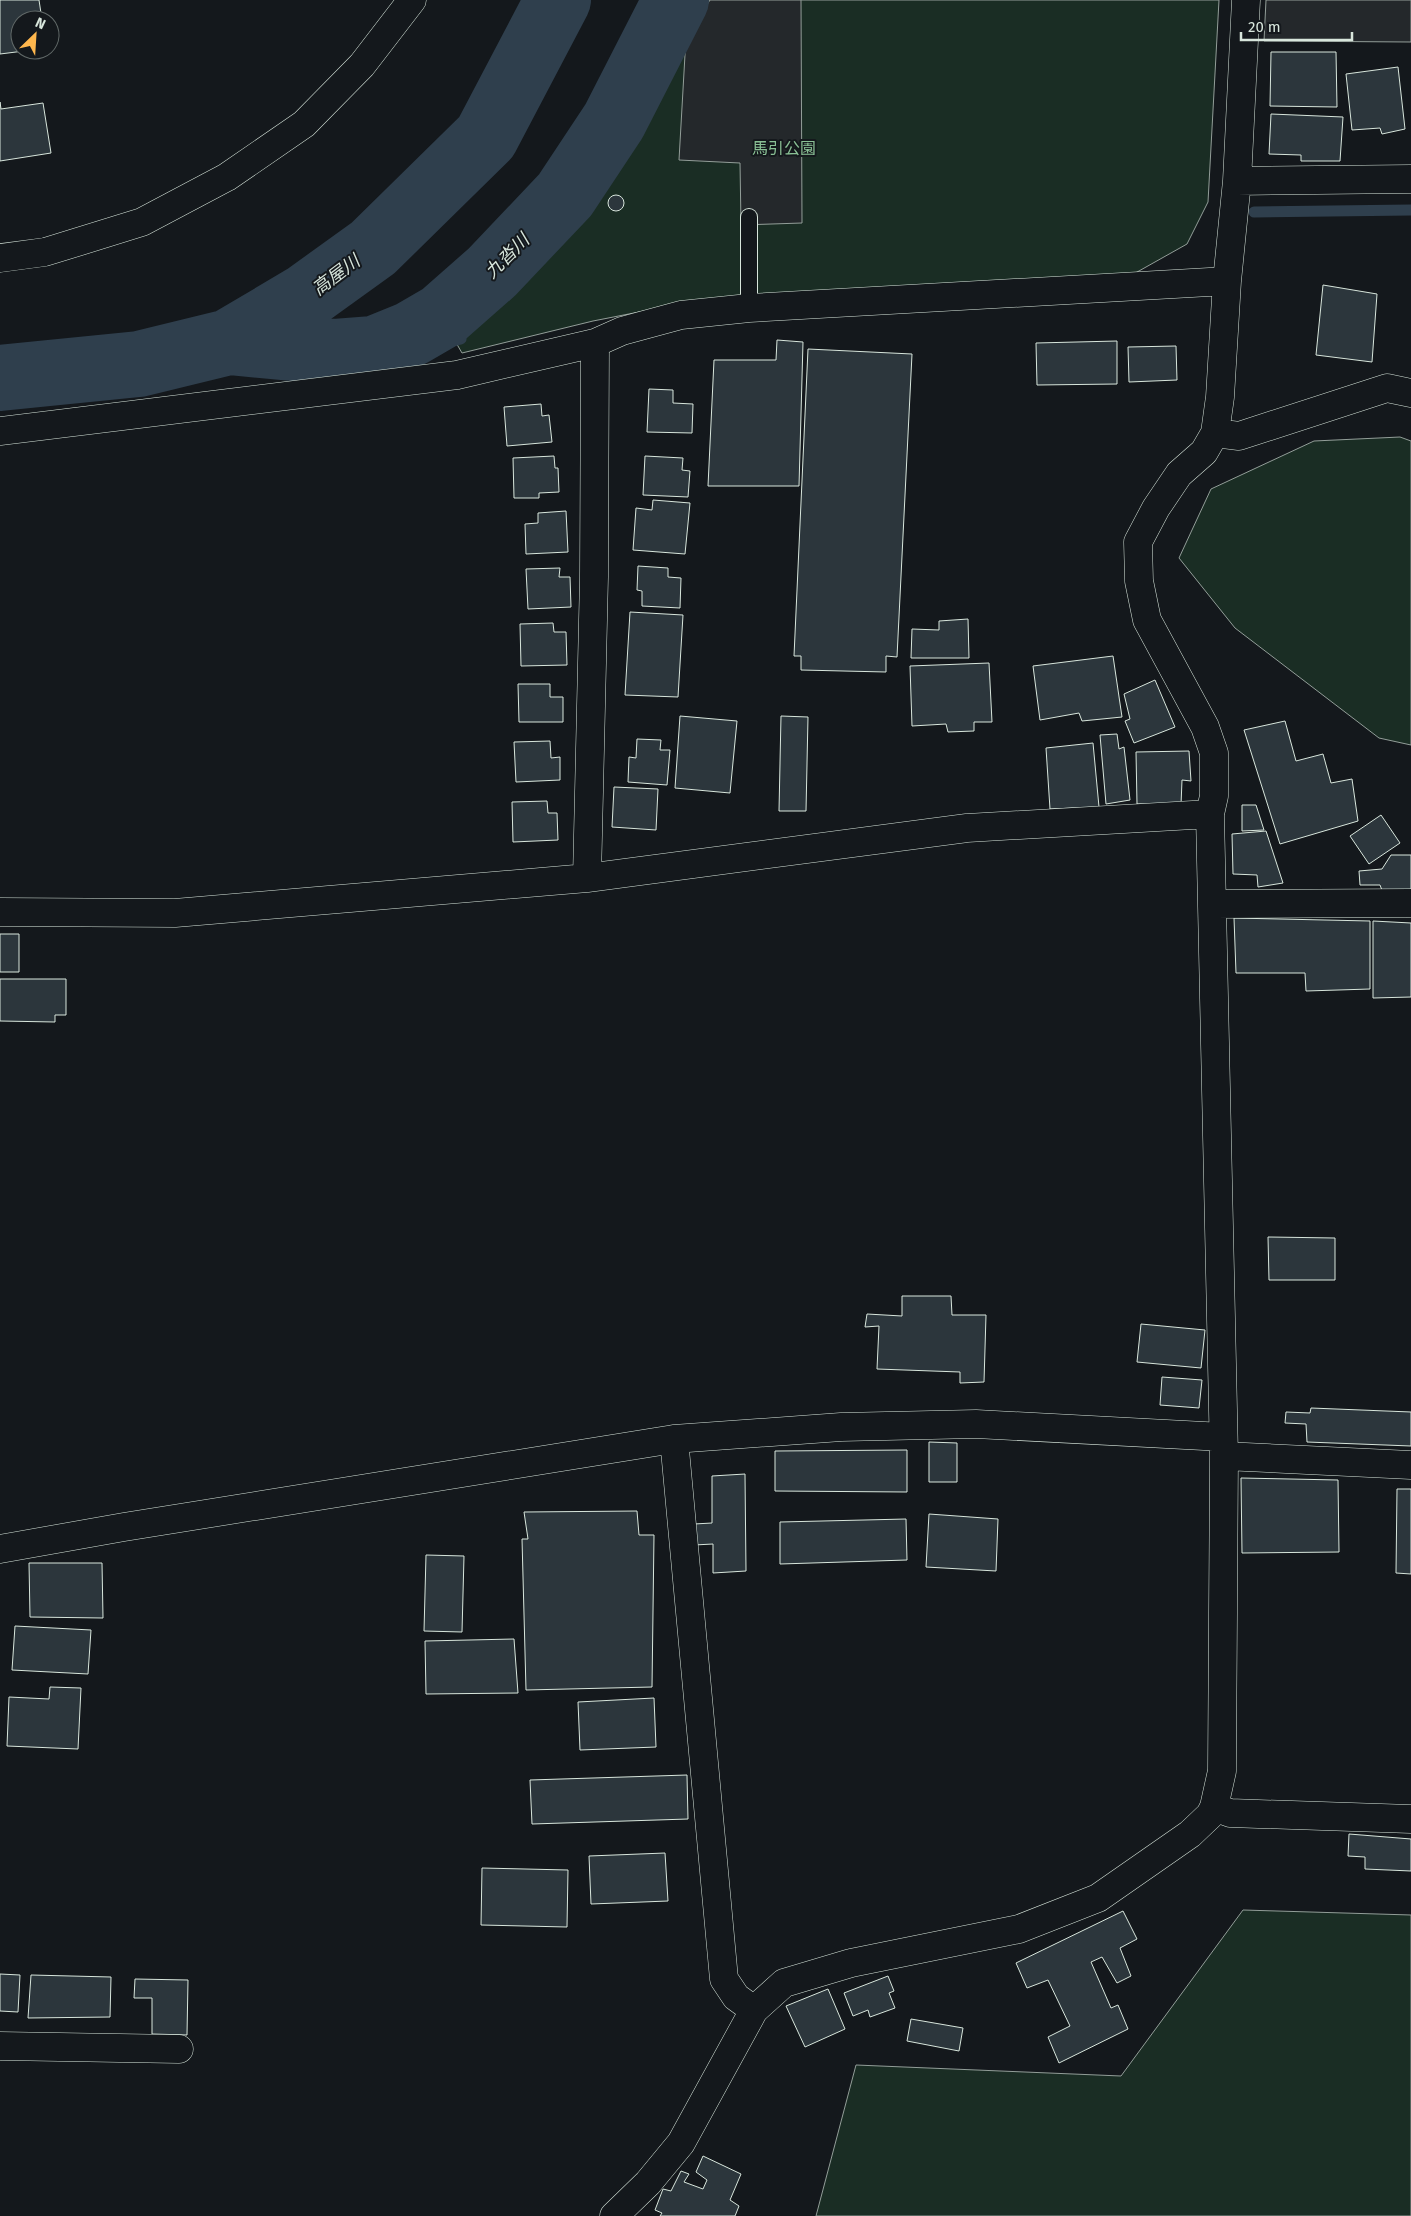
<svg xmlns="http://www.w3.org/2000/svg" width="1411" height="2216" font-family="'Fira Sans','Noto Sans JP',sans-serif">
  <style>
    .green { fill: #1a2d24; stroke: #939e99 }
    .parking { fill: #24282b; stroke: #939e99 }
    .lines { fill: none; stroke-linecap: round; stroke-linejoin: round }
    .stream { stroke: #2f3f4d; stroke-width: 11 }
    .river { stroke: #2f3f4d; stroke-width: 66 }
    .building { fill: #2c363c; stroke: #d8e6dc }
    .lane-casing { stroke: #d8e6dc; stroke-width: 18 }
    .street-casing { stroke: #d8e6dc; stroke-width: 29 }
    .lane { stroke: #14181c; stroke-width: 16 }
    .street { stroke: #14181c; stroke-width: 28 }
    .labels { text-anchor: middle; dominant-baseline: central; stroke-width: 4; stroke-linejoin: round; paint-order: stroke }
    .park-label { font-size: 16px; fill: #8ac095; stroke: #14181c }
    .water-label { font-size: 18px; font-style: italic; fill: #d8e6dc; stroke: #14181c }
  </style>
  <rect width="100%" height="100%" fill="#14181c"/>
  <path class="green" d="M693,0H1219L1208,202L1187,244L1130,276L690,302L593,321L462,353L447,327L514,283L598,186Z
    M1400,437L1411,441V745L1379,738L1235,628L1179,558L1211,489L1314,441Z
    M1243,1910L1411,1915V2216H816L856,2065L1121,2076Z"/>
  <path class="parking" d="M710,0H801L802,223L741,225L740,163L679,160L686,37Z
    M1266,0H1411V42L1264,41Z"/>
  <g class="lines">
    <path class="stream" d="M1254,212L1411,210
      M374,349L412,351L461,339"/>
    <path class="river" d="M229,342L335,352L374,349L411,334L442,316L492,272L565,195L614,121L676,0
      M0,378L139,364L229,342L305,297L373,248L486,137L558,0"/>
  </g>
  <path class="building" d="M0,0H39L42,20H20V50H32L0,54Z
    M1271,52H1336L1337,107L1270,106Z
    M1398,67L1405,129L1382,134L1380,128L1352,130L1346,74Z
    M0,102L1,109L43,103L51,153L0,161Z
    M1271,114L1343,117L1340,161H1301V155L1269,154Z
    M608 203a8 8 0 1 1 16 0a8 8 0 1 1-16 0Z
    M1323,285L1377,294L1372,362L1316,355Z
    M777,340L803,342L799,486H708L714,360H776Z
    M1117,341V384L1037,385L1036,343Z
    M1176,346L1177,380L1129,382L1128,347Z
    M808,349L912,354L897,657L886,656V672L801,670V656H794Z
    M649,389L673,390V403L693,404L692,433L647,432Z
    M541,404L542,416L549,415L552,442L507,446L504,407Z
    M554,456L555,468H558L559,492L539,493V498H514L513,458Z
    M645,456L683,458L682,470L690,471L688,497L643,495Z
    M653,500L690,503L685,554L633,550L636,508L652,510Z
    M566,511L568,552L526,554L525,524L538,523V513Z
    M638,566L668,568V577L681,578L680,608L642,606V591L637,590Z
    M560,568L559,577H570L571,607L528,609L526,569Z
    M630,612L683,615L678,697L625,695Z
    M968,619L969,658H911L912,629L939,630V621Z
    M553,623L554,632H566L567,665L521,666L520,624Z
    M1113,656L1122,717L1082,721L1079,713L1040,720L1033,666Z
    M989,663L992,722H974V731L948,732L946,724L912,726L910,666Z
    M1155,680L1175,727L1134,743L1125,721L1130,719L1124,694Z
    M518,684H550V697H563V722H519Z
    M680,716L737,721L730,793L675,788Z
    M781,716L808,717L806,811H779Z
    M1285,721L1296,761L1323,754L1331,783L1352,779L1358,821L1280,844L1244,730Z
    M1117,734L1119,749L1124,747L1130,800L1106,804L1100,735Z
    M637,739L661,740L660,750H670L667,785L628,782L629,757L636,758Z
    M550,741L551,758L560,757V780L516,782L514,742Z
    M1093,743L1099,807L1050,809L1046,748Z
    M1189,751L1191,781L1182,780L1181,805L1137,804L1136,752Z
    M614,787L658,789L656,830L612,827Z
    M547,801L548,813H557L558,840L513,842L512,802Z
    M1242,805H1256L1264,830L1242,831Z
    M1381,815L1400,843L1369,864L1350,836Z
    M1266,831L1283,883L1258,887L1257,875L1233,874L1232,834Z
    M1391,855H1411V891L1383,893L1380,885H1360L1359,871L1382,869Z
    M1234,918L1370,921V989L1306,991L1305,973H1236Z
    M1373,921L1411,923V997L1373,998Z
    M0,934H19V972H0Z
    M0,979H66V1015H55V1022L0,1021Z
    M1268,1237L1335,1238V1280H1269Z
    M902,1296H951L952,1315H986L984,1382L960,1383V1372L877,1369L879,1326L865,1327L867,1314L902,1316Z
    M1141,1324L1205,1330L1201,1368L1137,1362Z
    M1162,1377L1202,1380L1199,1408L1160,1405Z
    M1311,1408L1411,1412V1446L1307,1442L1306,1424L1285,1423L1286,1412L1310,1413Z
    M929,1442L957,1443V1482H929Z
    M907,1450V1492L775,1491V1451Z
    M745,1474L746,1571L713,1573V1544L694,1545V1524L712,1523V1476Z
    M1241,1478L1338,1480L1339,1552L1242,1553Z
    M1397,1489H1411V1574L1396,1573Z
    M637,1511L639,1535H654L652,1687L526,1690L522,1539H528L524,1512Z
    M929,1514L998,1519L996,1571L926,1567Z
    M906,1519L907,1560L780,1564V1522Z
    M426,1555L464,1556L462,1632L424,1631Z
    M29,1563H102L103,1618L30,1617Z
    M15,1626L91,1630L88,1674L12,1670Z
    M514,1639L518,1693L426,1694L425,1641Z
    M50,1687L81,1688L78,1749L7,1746L9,1697L49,1699Z
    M654,1698L656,1747L580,1750L578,1702Z
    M687,1775L688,1819L532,1824L530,1780Z
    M1349,1834L1411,1839V1871L1365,1869V1857L1348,1856Z
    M665,1853L668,1901L591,1904L589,1856Z
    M482,1868L568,1870L567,1927L481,1925Z
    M1123,1911L1137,1939L1120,1948L1131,1976L1117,1983L1102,1957L1091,1962L1111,2008L1118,2005L1128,2029L1059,2063L1048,2037L1070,2026L1048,1980L1027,1988L1016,1963Z
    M0,1974L20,1975L18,2012L0,2011Z
    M31,1975L111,1977L110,2017L28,2018Z
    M888,1976L894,1991L889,1993L895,2008L870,2017L868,2010L853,2016L844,1993Z
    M135,1979L188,1980L187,2035L152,2034V1998H134Z
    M828,1989L845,2029L805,2047L786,2006Z
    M911,2019L963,2028L959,2051L907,2041Z
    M703,2156L741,2174L730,2200L739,2206L735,2216H660L662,2213L655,2210L663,2189L671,2191L681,2171L689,2174L684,2182L703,2189L707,2180L696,2172Z"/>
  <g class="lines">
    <g class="lane-casing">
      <path id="lane" d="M749,308V217"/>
    </g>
    <g class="street-casing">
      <path id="street" d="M1237,181L1411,179
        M0,258L45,252L142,222L227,177L304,124L362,65L412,0
        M0,431L457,375L595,343L622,331L681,315L749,308L1227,281
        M1215,433L1239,436L1387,388L1411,393
        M587,878L594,577L595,343
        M1213,904L1411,903
        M0,912L175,913L587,878L967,828L1210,814
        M674,1439L724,1979L736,1997L754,2010
        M1224,1456L1411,1465
        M0,1549L124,1527L674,1439L841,1427L976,1424L1223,1437
        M1214,1807L1230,1813L1411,1819
        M0,2046L179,2049
        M614,2216L648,2183L681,2143L754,2010L784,1983L851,1963L1019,1929L1098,1898L1190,1834L1210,1815L1214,1807L1222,1771L1224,1456L1210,814L1214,796V753L1205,727L1147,620L1139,581L1138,542L1156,508L1179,474L1204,452L1215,433L1220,397L1227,281L1237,181L1246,0"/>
    </g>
    <use href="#lane" class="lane"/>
    <use href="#street" class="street"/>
  </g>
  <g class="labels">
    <g class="park-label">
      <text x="784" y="148">馬引公園</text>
    </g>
    <g class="water-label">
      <text transform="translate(507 256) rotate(-45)">九沓川</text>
      <text transform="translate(336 275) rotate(-37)">高屋川</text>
    </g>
  </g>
  <g transform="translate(35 35) rotate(25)"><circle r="24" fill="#14181c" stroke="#626a69"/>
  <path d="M0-4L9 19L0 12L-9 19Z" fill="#ffb74d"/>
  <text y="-8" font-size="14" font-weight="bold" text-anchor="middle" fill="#d8e6dc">N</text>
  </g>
  <path d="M1241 32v8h111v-8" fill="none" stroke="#d8e6dc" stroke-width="2.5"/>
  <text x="1248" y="32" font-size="15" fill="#d8e6dc" stroke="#14181c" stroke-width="4" paint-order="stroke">20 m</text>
</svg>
